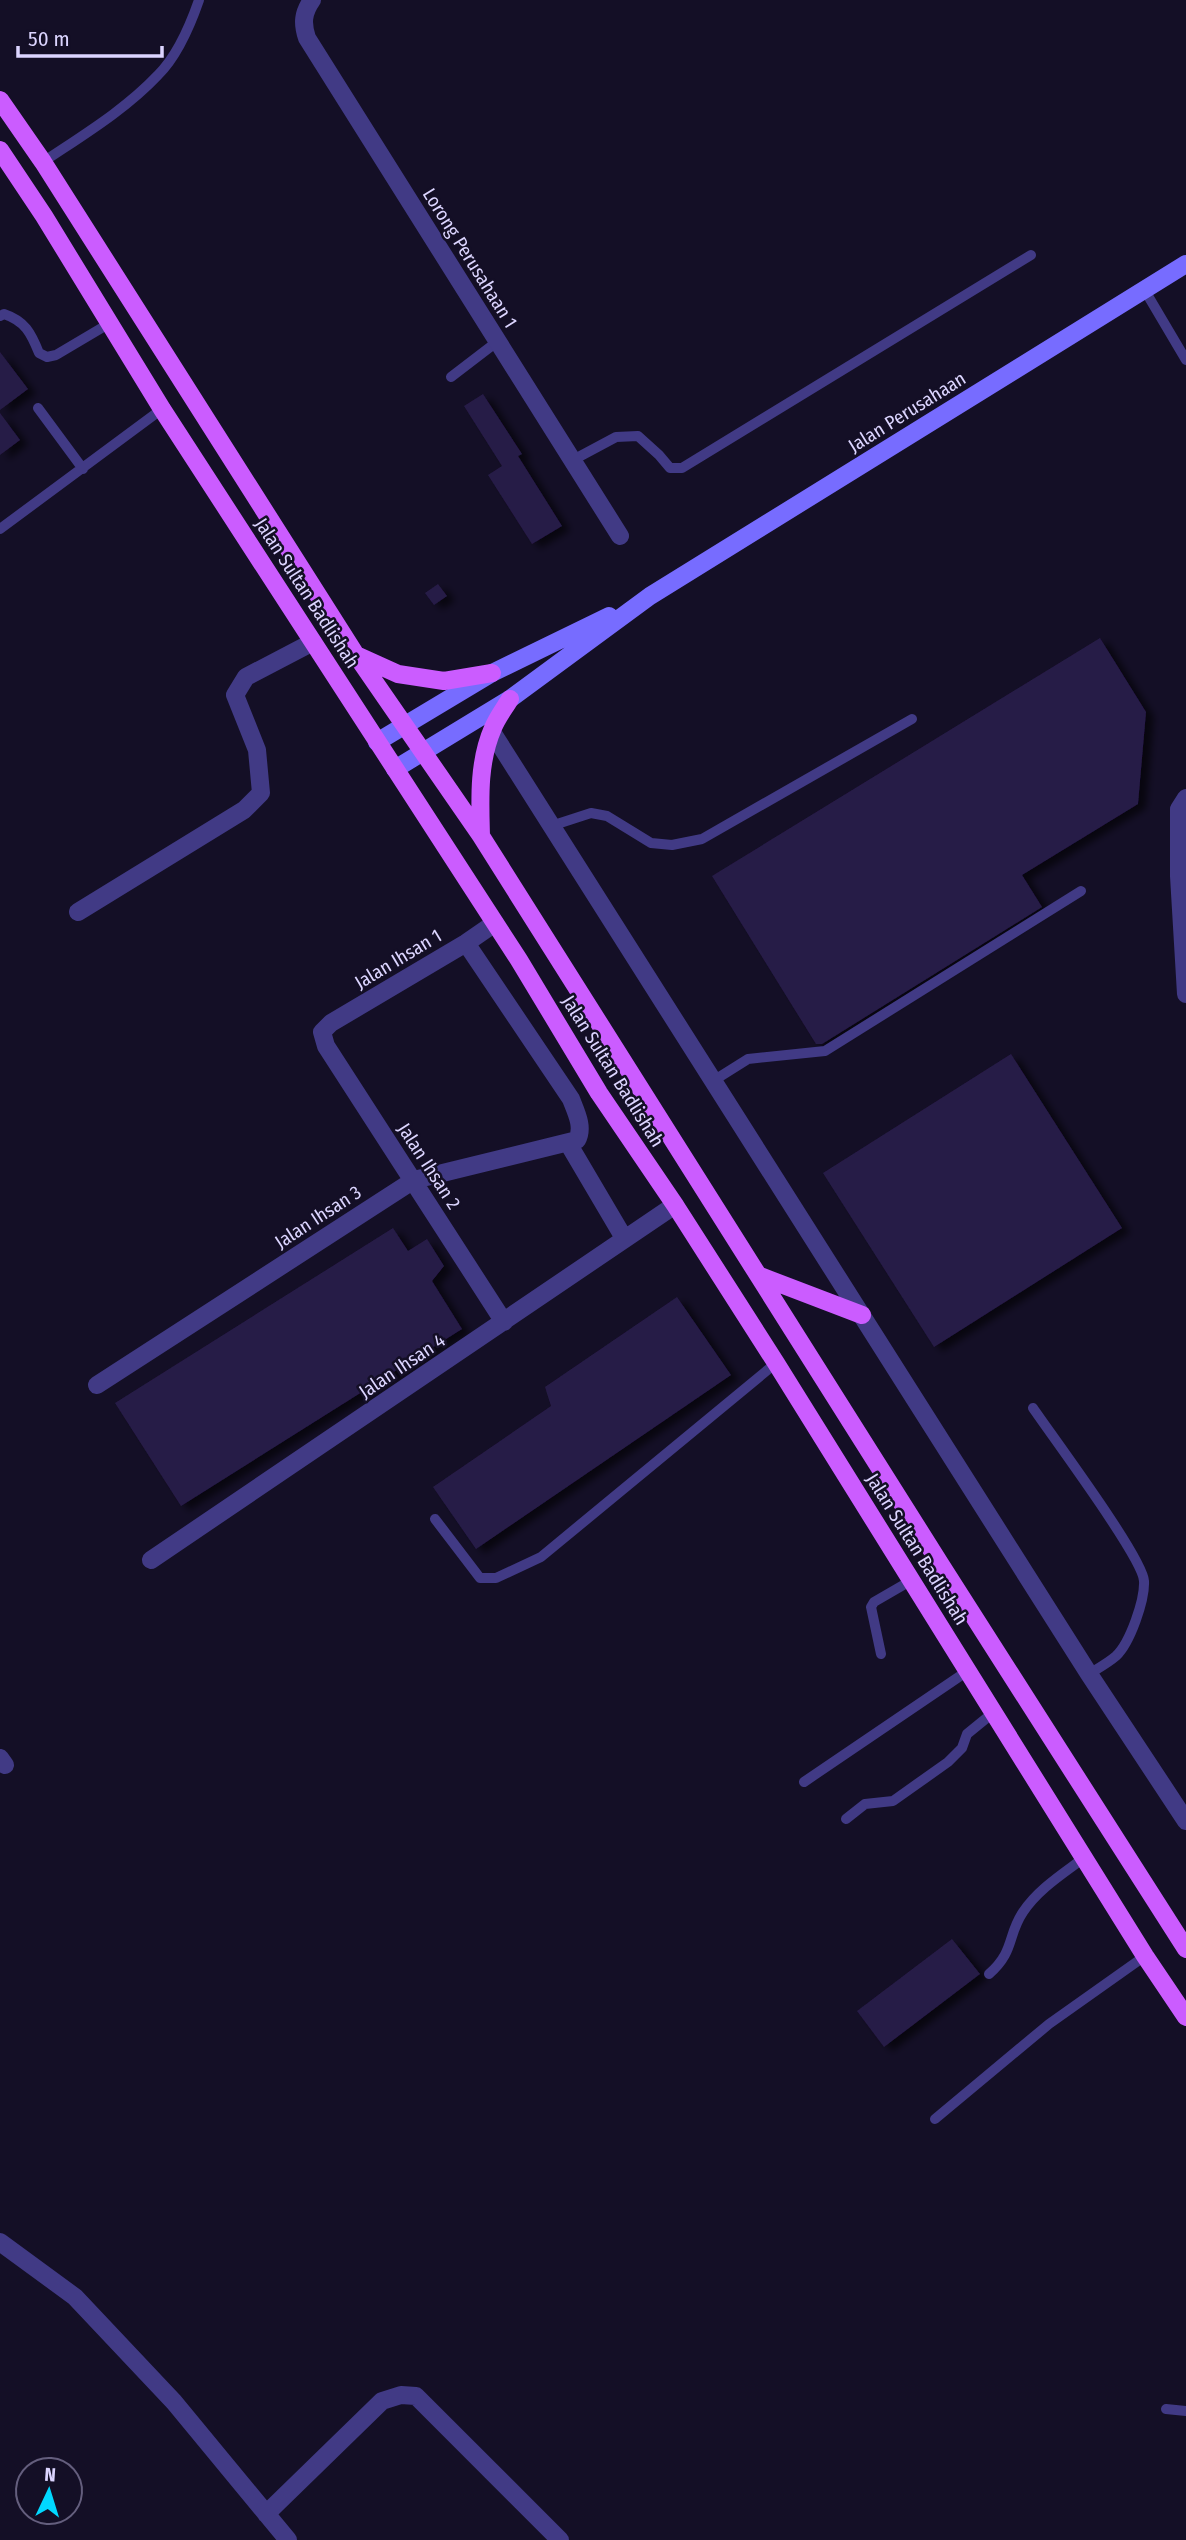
<svg xmlns="http://www.w3.org/2000/svg" width="1186" height="2540" font-family="'Fira Sans Condensed',sans-serif">
  <style>
    .building { fill: #271b47; filter: url(#shadow) }
    .lines { fill: none; stroke-linecap: round; stroke-linejoin: round }
    .lane { stroke: #413a85; stroke-width: 10 }
    .street { stroke: #413a85; stroke-width: 18 }
    .secondary { stroke: #776cff; stroke-width: 18 }
    .primary { stroke: #cb5cff; stroke-width: 18 }
    .labels { text-anchor: middle; dominant-baseline: central; stroke-width: 5; stroke-linejoin: round; paint-order: stroke }
    .street-label { font-size: 19px; fill: #dcd5ff; stroke: #140f26 }
  </style>
  <defs>
    <filter id="shadow"><feDropShadow dx="8" dy="4.5" stdDeviation="3.5" flood-color="#0009"/></filter>
  </defs>
  <rect width="100%" height="100%" fill="#140f26"/>
  <path class="building" d="M0,352L28,389L0,410Z
    M483,394L522,454L518,456L562,526L532,544L488,475L502,466L464,406Z
    M0,413L20,440L0,455Z
    M438,584L447,596L434,605L425,593Z
    M1100,638L1146,712L1138,804L1022,875L1042,907L822,1044H816L712,876Z
    M1011,1054L1122,1228L934,1347L823,1173Z
    M393,1228L408,1251L427,1239L444,1266L432,1281L462,1329L181,1506L115,1403Z
    M677,1297L731,1375L476,1549L433,1487L551,1406L545,1387Z
    M952,1939L980,1974L884,2047L857,2011Z"/>
  <g class="lines">
    <path class="lane" d="M43,162C83,135 125,110 158,75C178,55 190,26 199,0
      M1144,289L1186,360
      M0,316L4,314C25,321 31,333 39,353L47,357L56,355L110,323
      M451,377L498,341
      M38,408L83,469
      M573,460L616,437L638,436L659,455L670,468H682L1031,255
      M0,529L162,409
      M551,826L591,813L607,816L651,843L672,845L702,839L912,719
      M713,1081L748,1059L825,1051L1081,891
      M1033,1408C1052,1436 1143,1558 1144,1581C1145,1600 1130,1643 1116,1656C1108,1663 1097,1669 1089,1674
      M435,1519L480,1578H496L541,1557L776,1363
      M881,1654L871,1607L874,1602L912,1580
      M804,1782L969,1670
      M846,1819L865,1804L893,1801L948,1762L962,1748L967,1734L994,1712
      M989,1974C1015,1951 1007,1936 1023,1912C1038,1889 1064,1873 1085,1857
      M935,2119L1049,2024L1145,1956
      M1166,2409L1186,2411"/>
    <path class="street" d="M312,0C303,13 302,23 307,38L620,536
      M492,732L1089,1674L1186,1821
      M1186,798L1179,809V876L1186,994
      M78,912L244,810L261,793L257,750L235,695L246,677L313,642
      M495,923L466,943L331,1023L322,1032L326,1046L504,1322
      M568,1143L624,1238
      M97,1385L414,1180L577,1140C584,1127 576,1112 571,1099L466,943
      M151,1560L675,1205
      M0,1758L5,1765
      M0,2242L75,2297L174,2402L288,2540
      M266,2514L382,2401L401,2395L416,2396L560,2540"/>
    <path class="secondary" d="M377,742L492,673L609,616
      M395,769L510,699L650,596L1186,264"/>
    <path class="primary" d="M0,100L43,162L356,655L481,836L941,1565L1186,1949
      M0,150L44,216L162,409L519,960L599,1093L675,1205L776,1363L1145,1956L1186,2017
      M356,655L398,674L444,681L492,673
      M481,836C480,800 478,762 493,728C497,718 504,709 510,699
      M760,1276L862,1315"/>
  </g>
  <g class="labels">
    <g class="street-label">
      <text transform="translate(470 258) rotate(58)">Lorong Perusahaan 1</text>
      <text transform="translate(907 412) rotate(-32)">Jalan Perusahaan</text>
      <text transform="translate(307 593) rotate(57)">Jalan Sultan Badlishah</text>
      <text transform="translate(398 959) rotate(-31)">Jalan Ihsan 1</text>
      <text transform="translate(613 1071) rotate(58)">Jalan Sultan Badlishah</text>
      <text transform="translate(429 1166) rotate(57)">Jalan Ihsan 2</text>
      <text transform="translate(318 1217) rotate(-33)">Jalan Ihsan 3</text>
      <text transform="translate(402 1366) rotate(-34)">Jalan Ihsan 4</text>
      <text transform="translate(917 1549) rotate(58)">Jalan Sultan Badlishah</text>
    </g>
  </g>
  <g transform="translate(49 2491) rotate(4)"><circle r="33" fill="#140f26" stroke="#645e7d" stroke-width="2"/>
  <path d="M0-5L12 26L0 18L-12 26Z" fill="#01d8ff"/>
  <text y="-10" font-size="19" font-weight="bold" text-anchor="middle" fill="#dcd5ff">N</text>
  </g>
  <path d="M18 46v10h144v-10" fill="none" stroke="#dcd5ff" stroke-width="3.5"/>
  <text x="28" y="46" font-size="21" fill="#dcd5ff" stroke="#140f26" stroke-width="5" paint-order="stroke">50 m</text>
</svg>
